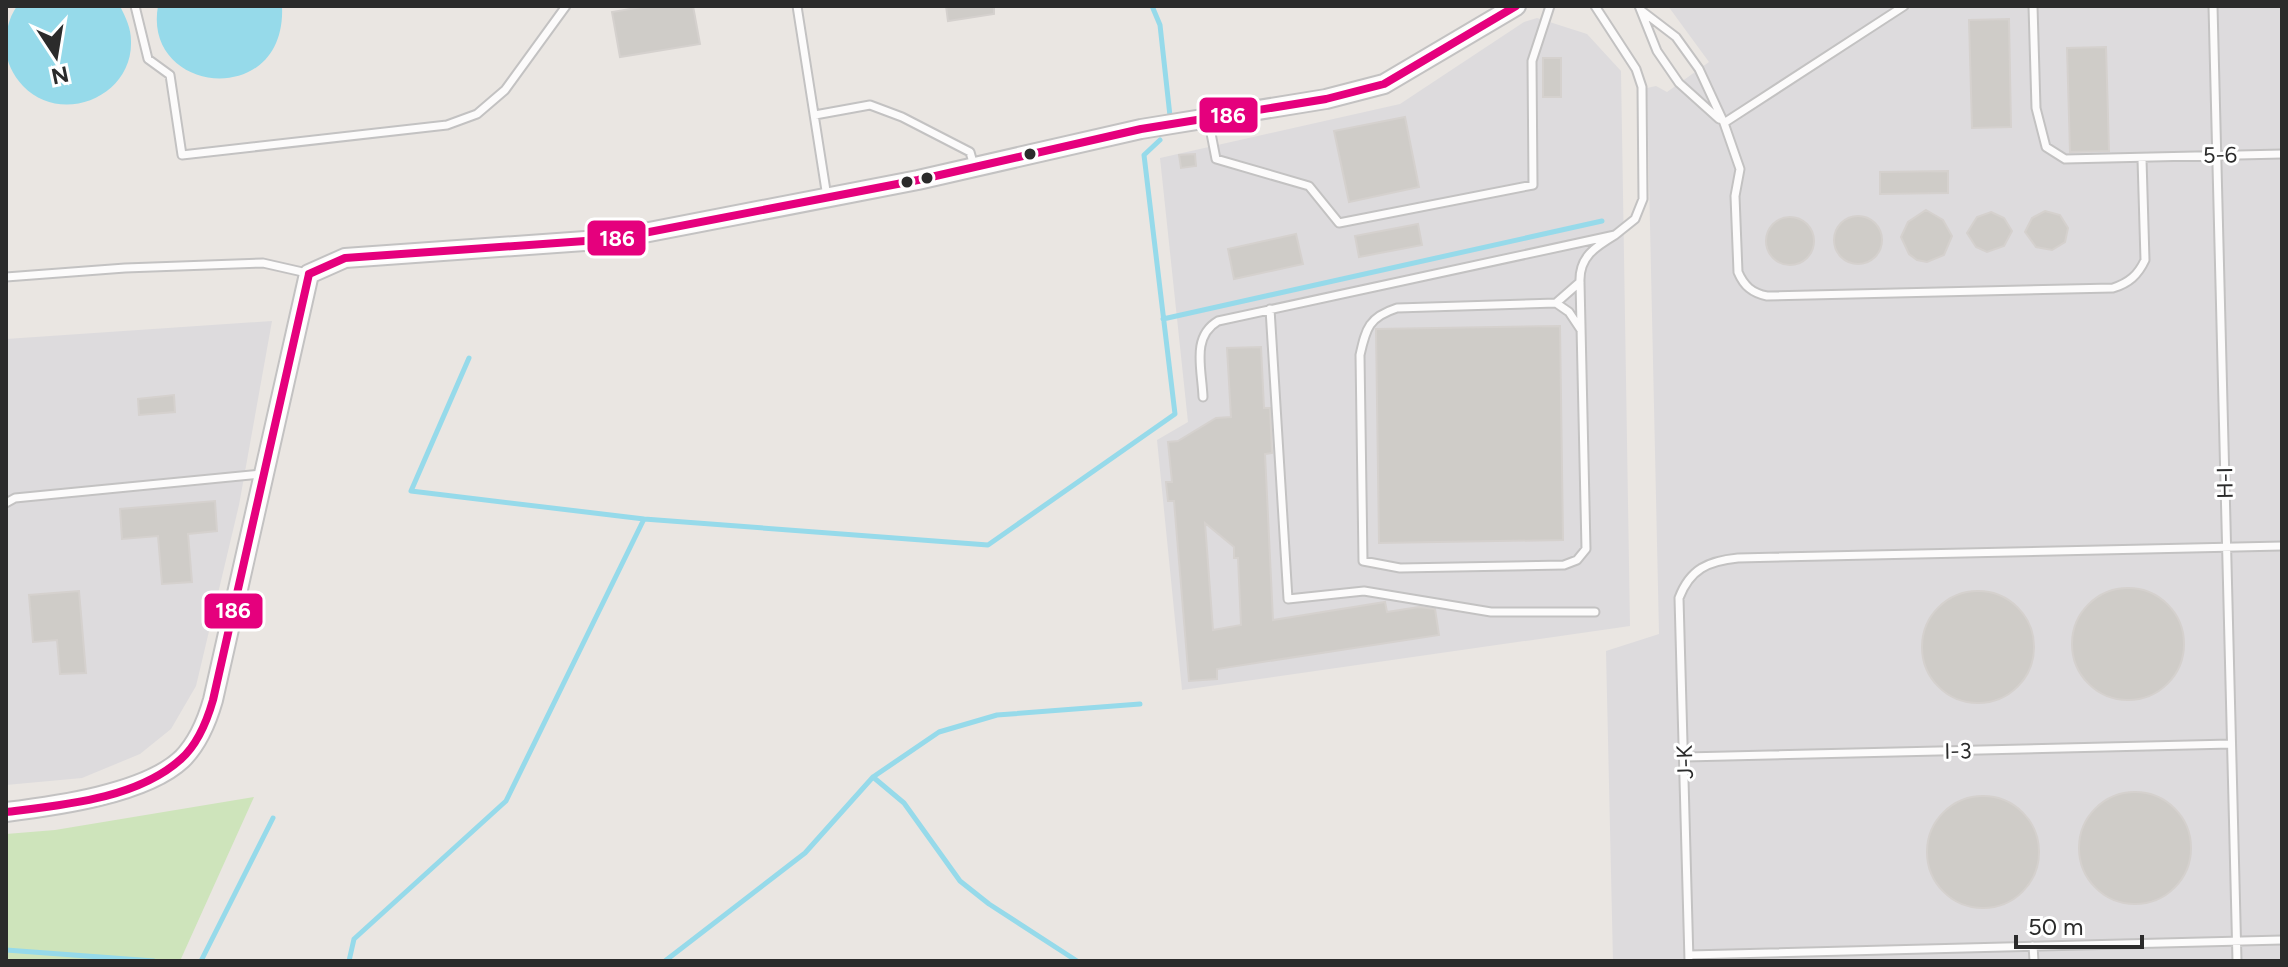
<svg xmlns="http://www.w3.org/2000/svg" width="2288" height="967" font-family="Figtree,sans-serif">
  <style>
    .industrial { fill: #dddbdd }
    .green { fill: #cee4bb }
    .water { fill: #96daea }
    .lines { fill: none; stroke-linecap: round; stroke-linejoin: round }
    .stream { stroke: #96daea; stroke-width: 5 }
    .building { fill: #cfccc8; stroke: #d5d1ce; stroke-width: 2; fill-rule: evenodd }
    .service-casing { stroke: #c3c2c2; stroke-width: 11 }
    .tertiary-casing { stroke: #c3c2c2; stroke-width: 22 }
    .service { stroke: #fcfbfb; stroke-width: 7 }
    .tertiary { stroke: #fcfbfb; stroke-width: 18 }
    .bus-1-casing { stroke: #fff; stroke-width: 14 }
    .bus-1 { stroke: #e5007d; stroke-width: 8 }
    .bus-dot { fill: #2b2b2b; stroke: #fff; stroke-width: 3 }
    .labels { text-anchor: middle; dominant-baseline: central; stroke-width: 6; stroke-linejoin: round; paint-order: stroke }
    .street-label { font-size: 22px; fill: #2b2b2b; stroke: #fff }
    .line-badge { stroke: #fff; stroke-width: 3 }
    .badge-label { font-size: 22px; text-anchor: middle; font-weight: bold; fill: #fff }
  </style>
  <rect width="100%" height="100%" fill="#eae6e2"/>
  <path class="industrial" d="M1668,6H2282V961H1613L1606,651L1659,634L1647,88L1656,86L1667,92L1709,62Z
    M1537,18L1587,34L1621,71L1630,626L1182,690L1157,440L1188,422L1160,158L1400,104L1524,22Z
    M272,321L239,505L196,686L171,729L140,754L82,778L6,785V339Z"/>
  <path class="green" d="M254,797L180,961H6V834L55,830Z"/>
  <path class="water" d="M17,6H120C126,18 131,28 131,41C133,97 61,126 23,86C13,75 6,62 6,47C6,32 8,19 17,6Z
    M158,6H282C287,110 142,95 158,6Z"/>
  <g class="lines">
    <path class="stream" d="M1152,6L1160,25L1170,116
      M1163,319L1602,221
      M469,358L411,491L644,519
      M873,777L904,803L960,881L989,904L1077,961
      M6,950L154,961
      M201,961L273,818
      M349,961L354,939L506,801L644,519L988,545L1175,414L1144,155L1160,140
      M665,961L805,853L873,777L939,732L997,715L1140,704"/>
  </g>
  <path class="building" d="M648,6H693L700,44L620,57L612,12Z
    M946,6H994V14L948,21Z
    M2009,19L2011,127L1972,128L1969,20Z
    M2106,47L2109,151L2070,152L2067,48Z
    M1543,58H1561V97H1543Z
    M1405,117L1419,187L1349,202L1334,131Z
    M1195,154L1196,166L1181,168L1179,155Z
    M1948,171V193L1880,194V172Z
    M1926,210L1943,220L1952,236L1944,255L1927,262L1917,260L1909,254L1901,237L1908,222Z
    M2045,211L2060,215L2068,228L2065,242L2052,250L2036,247L2025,232L2032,218Z
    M1991,212L2004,218L2012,231L2004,246L1987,252L1976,247L1967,233L1977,217Z
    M1834 240a24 24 0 1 1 48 0a24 24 0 1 1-48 0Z
    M1766 241a24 24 0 1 1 48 0a24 24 0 1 1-48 0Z
    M1418,224L1422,245L1359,257L1355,236Z
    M1296,234L1303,264L1234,279L1228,249Z
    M1560,326L1563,540L1379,543L1376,329Z
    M1261,347L1264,408H1270L1272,453L1265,454L1273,620L1385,602L1387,612L1419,607L1435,609L1439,635L1217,669V679L1189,681L1174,501H1168L1166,482H1172L1168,442L1178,441L1216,418L1231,417L1227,348ZM1205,523L1234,547V558H1238L1241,625L1213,630Z
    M174,395L175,412L139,415L138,399Z
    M215,501L217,531L188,534L192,582L162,584L158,536L122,539L120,509Z
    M2072 644a56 56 0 1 1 112 0a56 56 0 1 1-112 0Z
    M79,591L86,673L60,674L57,640L33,642L29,595Z
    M1922 647a56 56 0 1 1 112 0a56 56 0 1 1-112 0Z
    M2079 848a56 56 0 1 1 112 0a56 56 0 1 1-112 0Z
    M1927 852a56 56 0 1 1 112 0a56 56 0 1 1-112 0Z"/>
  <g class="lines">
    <g class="service-casing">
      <path id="service" d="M135,6L148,59L170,75L182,155L447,125L477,114L505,90L566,6
        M797,6L827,197
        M1639,6L1657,51L1679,83L1719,119
        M2033,6L2036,108L2046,147L2065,159L2282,154
        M2213,6L2237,961
        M1642,11L1676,37L1699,69L1724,123L1740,169L1735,196L1738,272C1744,286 1752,293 1767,296L2113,288C2129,283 2138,275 2145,260L2142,159
        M815,115L870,105L902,117L970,152L974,166
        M1208,118L1216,159L1309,186L1339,223L1533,185L1532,61L1550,6
        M1724,123L1904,6
        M6,277L125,268L263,263L307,273
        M1556,303L1580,282
        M1270,309L1288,599L1364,591L1491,612H1595
        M1581,330L1569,312L1556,303L1397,308C1369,317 1366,328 1360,355L1363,561L1400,568L1564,565L1577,560L1586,549L1580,282C1579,257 1595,247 1615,235
        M1203,397C1202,369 1191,337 1218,321L1615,235L1635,219L1643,199L1642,87L1636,69L1595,6
        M6,503L15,498L261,474
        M1685,757L2231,744
        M2033,946L2034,961
        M1689,955L2282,940
        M1689,961L1679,598C1690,569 1708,561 1738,558L2282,546"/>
    </g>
    <g class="tertiary-casing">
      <path id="tertiary" d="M6,812C55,806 145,794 182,759C198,743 207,721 213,700L309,274L345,258L613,239L918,180L1141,129L1326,99L1384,84L1516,6"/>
    </g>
    <use href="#service" class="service"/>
    <use href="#tertiary" class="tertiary"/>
    <g class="bus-1-casing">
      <path id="bus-1" d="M309,274L345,258L613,239L918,180L1141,129L1326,99L1384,84L1516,6
        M6,812C63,805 137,799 181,759C198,744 207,721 213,700L309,274"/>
    </g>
    <use href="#bus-1" class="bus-1"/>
  </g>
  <g class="bus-dot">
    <circle cx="1030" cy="154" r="7"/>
    <circle cx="927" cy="178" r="7"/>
    <circle cx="907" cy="182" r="7"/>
  </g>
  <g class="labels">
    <g class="street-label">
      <text transform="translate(2220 155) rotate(-1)">5-6</text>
      <text transform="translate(2225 483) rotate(-91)">H-I</text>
      <text transform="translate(1958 751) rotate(-1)">I-3</text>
      <text transform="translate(1685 762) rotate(-92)">J-K</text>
    </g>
  </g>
  <g class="line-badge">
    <rect x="1198" y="96" width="61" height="38" rx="8" fill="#e5007d"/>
    <rect x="586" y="219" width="61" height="38" rx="8" fill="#e5007d"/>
    <rect x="203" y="592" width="61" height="38" rx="8" fill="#e5007d"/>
  </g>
  <g class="badge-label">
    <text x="1228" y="123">186</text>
    <text x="617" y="246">186</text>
    <text x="233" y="618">186</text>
  </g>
  <rect width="2288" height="967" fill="none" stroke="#2b2b2b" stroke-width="16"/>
  <g transform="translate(56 56) rotate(168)" stroke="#ffffff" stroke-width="6" paint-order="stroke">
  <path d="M0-6L14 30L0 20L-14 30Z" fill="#2b2b2b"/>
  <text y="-12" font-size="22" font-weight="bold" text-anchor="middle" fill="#2b2b2b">N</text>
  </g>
  <path d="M2016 935v12h126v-12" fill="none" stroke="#2b2b2b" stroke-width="4"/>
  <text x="2028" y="935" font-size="24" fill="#2b2b2b" stroke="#ffffff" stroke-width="6" paint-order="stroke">50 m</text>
</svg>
